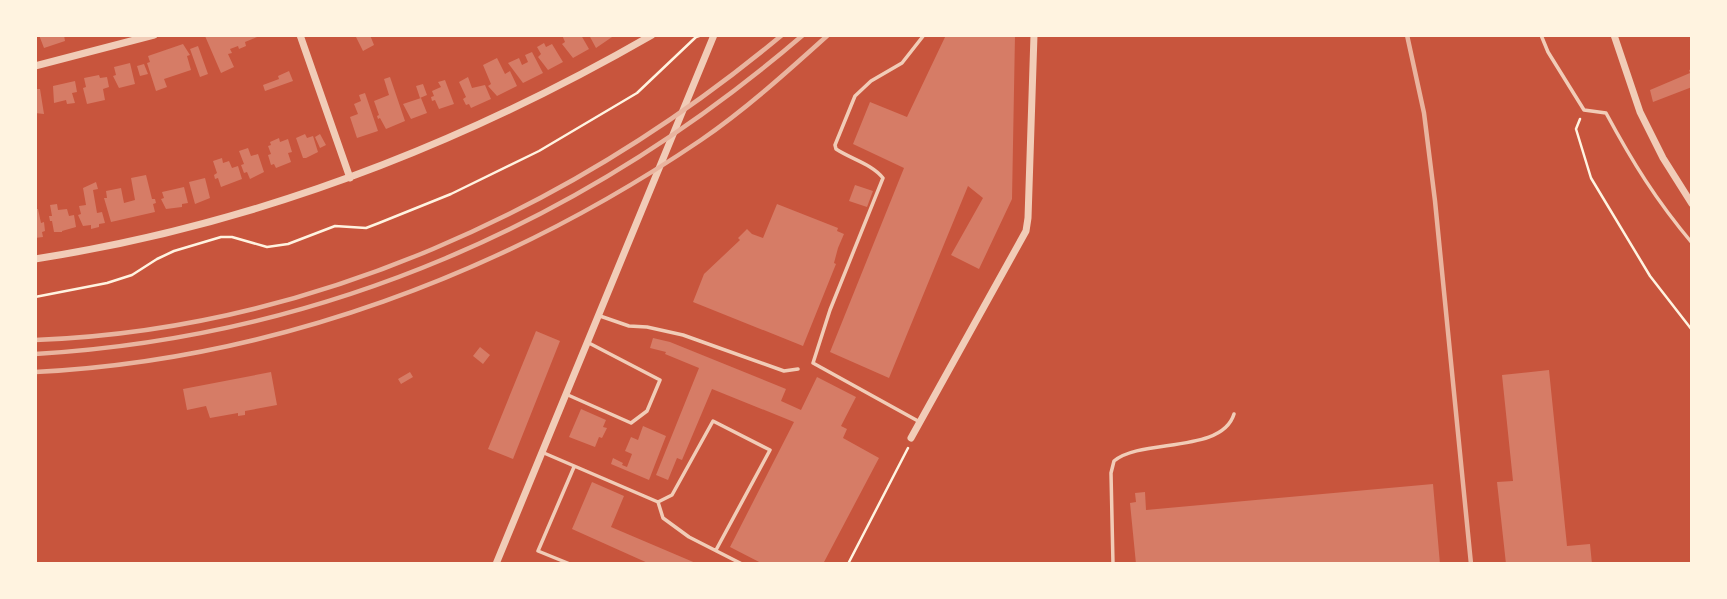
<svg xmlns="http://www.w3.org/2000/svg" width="1727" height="599" font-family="'Crimson Pro',serif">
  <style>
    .building { fill: #d67c66 }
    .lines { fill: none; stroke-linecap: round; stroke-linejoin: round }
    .path { stroke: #fff3e0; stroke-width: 2.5 }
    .service { stroke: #f1ccb7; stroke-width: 3.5 }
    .minor { stroke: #f1ccb7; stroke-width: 7 }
    .rail { stroke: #e9b49f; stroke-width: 4.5 }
  </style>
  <rect width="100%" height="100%" fill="#c8553d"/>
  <path class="building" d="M39,35H64L65,41L44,48Z
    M208,35H262L245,42L246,46L239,49L238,46L230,49L232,53L228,54L234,67L221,73L205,36Z
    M355,35H370L374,45L363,51Z
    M562,35H581L589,49L573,58L562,44L565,42Z
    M589,35H615L596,48Z
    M946,35H1015L1012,199L979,269L951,255L983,198L968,186L889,378L830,352L904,168L853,144L870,102L907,117Z
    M544,43L546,47L552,44L563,62L548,70L538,57L541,54L537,47Z
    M183,44L190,55L187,56L191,70L164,79L167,87L156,91L147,63L150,62L148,56Z
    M198,46L208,74L200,77L190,49Z
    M532,52L543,73L523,83L508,63L519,58L522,65L528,62L525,55Z
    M497,58L505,74L510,71L517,86L497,96L488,86L491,84L483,65Z
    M130,63L135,84L119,88L113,76L116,75L114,67Z
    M144,64L148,74L140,76L137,66Z
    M1692,69V87L1653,102L1650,90L1690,73L1689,70Z
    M289,71L293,81L265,91L263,85L279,79L278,76Z
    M99,75L100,78L107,77L109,87L103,89L105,100L87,104L83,88L86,87L84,78Z
    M390,77L405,121L386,129L380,118L378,119L377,116L379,115L374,101L389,95L384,79Z
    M468,77L472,88L485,85L491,99L471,108L469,104L466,105L463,99L466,97L459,82Z
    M445,80L454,104L439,109L435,100L432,101L431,97L434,96L432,91L441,87L438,82Z
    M75,81L77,92L72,93L75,103L67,104L66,100L54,103L53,86Z
    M423,84L427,95L420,98L416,86Z
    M35,89H40L44,114L35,113Z
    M365,93L378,131L357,138L350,117L358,114L354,104L361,101L359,95Z
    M421,98L427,113L411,119L403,104Z
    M305,134L307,138L313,136L318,152L306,158H303L296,138Z
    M320,134L326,145L320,148L315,137Z
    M279,138L280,142L288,139L292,152L288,153L291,162L276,168L274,164L271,165L268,155L271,154L268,146L271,145L270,142Z
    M248,148L251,156L258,154L264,172L250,179L247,172L244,173L241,165L244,164L239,151Z
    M222,158L223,163L229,161L232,168L238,166L242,179L221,187L218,178L215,179L214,175L217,173L213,161Z
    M146,175L152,199H155L156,203L153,204L155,212L111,222L104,198H107L106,191L121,188L124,203L135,200L131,178Z
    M205,178L210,198L195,204L189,182Z
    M96,182L98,189L93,190L97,213L102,212L105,223L99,224V227L91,229V225L83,226L78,215L81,214L79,206L86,205L83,188Z
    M855,185L873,191L867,207L849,201Z
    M184,187L188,203L182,204V207L166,209L161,199L164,198L162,192Z
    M57,204L58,210L67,209L69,216L74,215L76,227L62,231V232H54L52,221H50L49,216H52L50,205Z
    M777,204L838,228L837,231L844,234L838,248L834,263L836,264L803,346L693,302L704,274L740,240L738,238L747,229L752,234L763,238Z
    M35,209H38L41,223L44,222L45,231L42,232L43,237L35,238Z
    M536,331L560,341L513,459L488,449Z
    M653,338L670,342L786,389L781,401L801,410L817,377L856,397L841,426L847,429L843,438L879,458L823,564H763L730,547L794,422L712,389L682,460L677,458L668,480L656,475L699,368L665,354L666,352L650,348Z
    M480,347L490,355L483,364L473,356Z
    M1549,370L1567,546L1590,544L1592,564H1506L1497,482L1513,481L1502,375Z
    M271,372L277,405L245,411V415L238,416V413L210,418L206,406L187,410L183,389Z
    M410,372L413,377L401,384L398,379Z
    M581,409L606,420L603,427L607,428L602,438L599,437L595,447L569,437Z
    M643,426L666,436L649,480L611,464L613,458L623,463L622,465L627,467L632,454L625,451L631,437L638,440Z
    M592,482L624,496L611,527L698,564H650L572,529Z
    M1433,484L1440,564H1136L1130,503L1136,502L1135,493L1145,492L1146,510Z"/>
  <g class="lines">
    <path class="path" d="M1580,119L1576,129L1591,178L1650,276L1692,330
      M35,297L107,283L132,275L157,259L174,251L221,237H232L267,247L288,244L335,226L366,228L379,223L451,194L539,151L637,93L696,37L702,35
      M848,564L908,448"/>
    <path class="service" d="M1541,35L1548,52L1584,110L1606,113C1633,163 1656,200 1692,243
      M600,316L629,326L647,327L683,335L784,371L798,369
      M568,395L631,423L647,411L660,380L587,342
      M918,421L813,363L830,310L883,178C872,164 851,159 836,149L835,145L855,96L871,81L902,63L924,35
      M544,453L658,502L672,495L713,421L770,450L716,550
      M658,502L663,518L689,537L742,564
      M570,564L538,551L574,467
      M1113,564L1111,473L1114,461C1141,438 1222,454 1234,414"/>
    <path class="minor" d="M300,35L350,178
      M1614,35L1640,112L1663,158L1692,204
      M35,66L154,35
      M35,259C254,225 461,145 652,35
      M911,438L1026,231L1028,218L1034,35
      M496,564L714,35"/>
    <path class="rail" d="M1407,35L1424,113L1435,201L1471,564
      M35,340C309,330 573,209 782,35
      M35,354C324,337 585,222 803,35
      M35,372C273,360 505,273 701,140C746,109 787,72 828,35"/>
  </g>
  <rect width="1727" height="599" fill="none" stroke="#fff3e0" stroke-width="74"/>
</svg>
